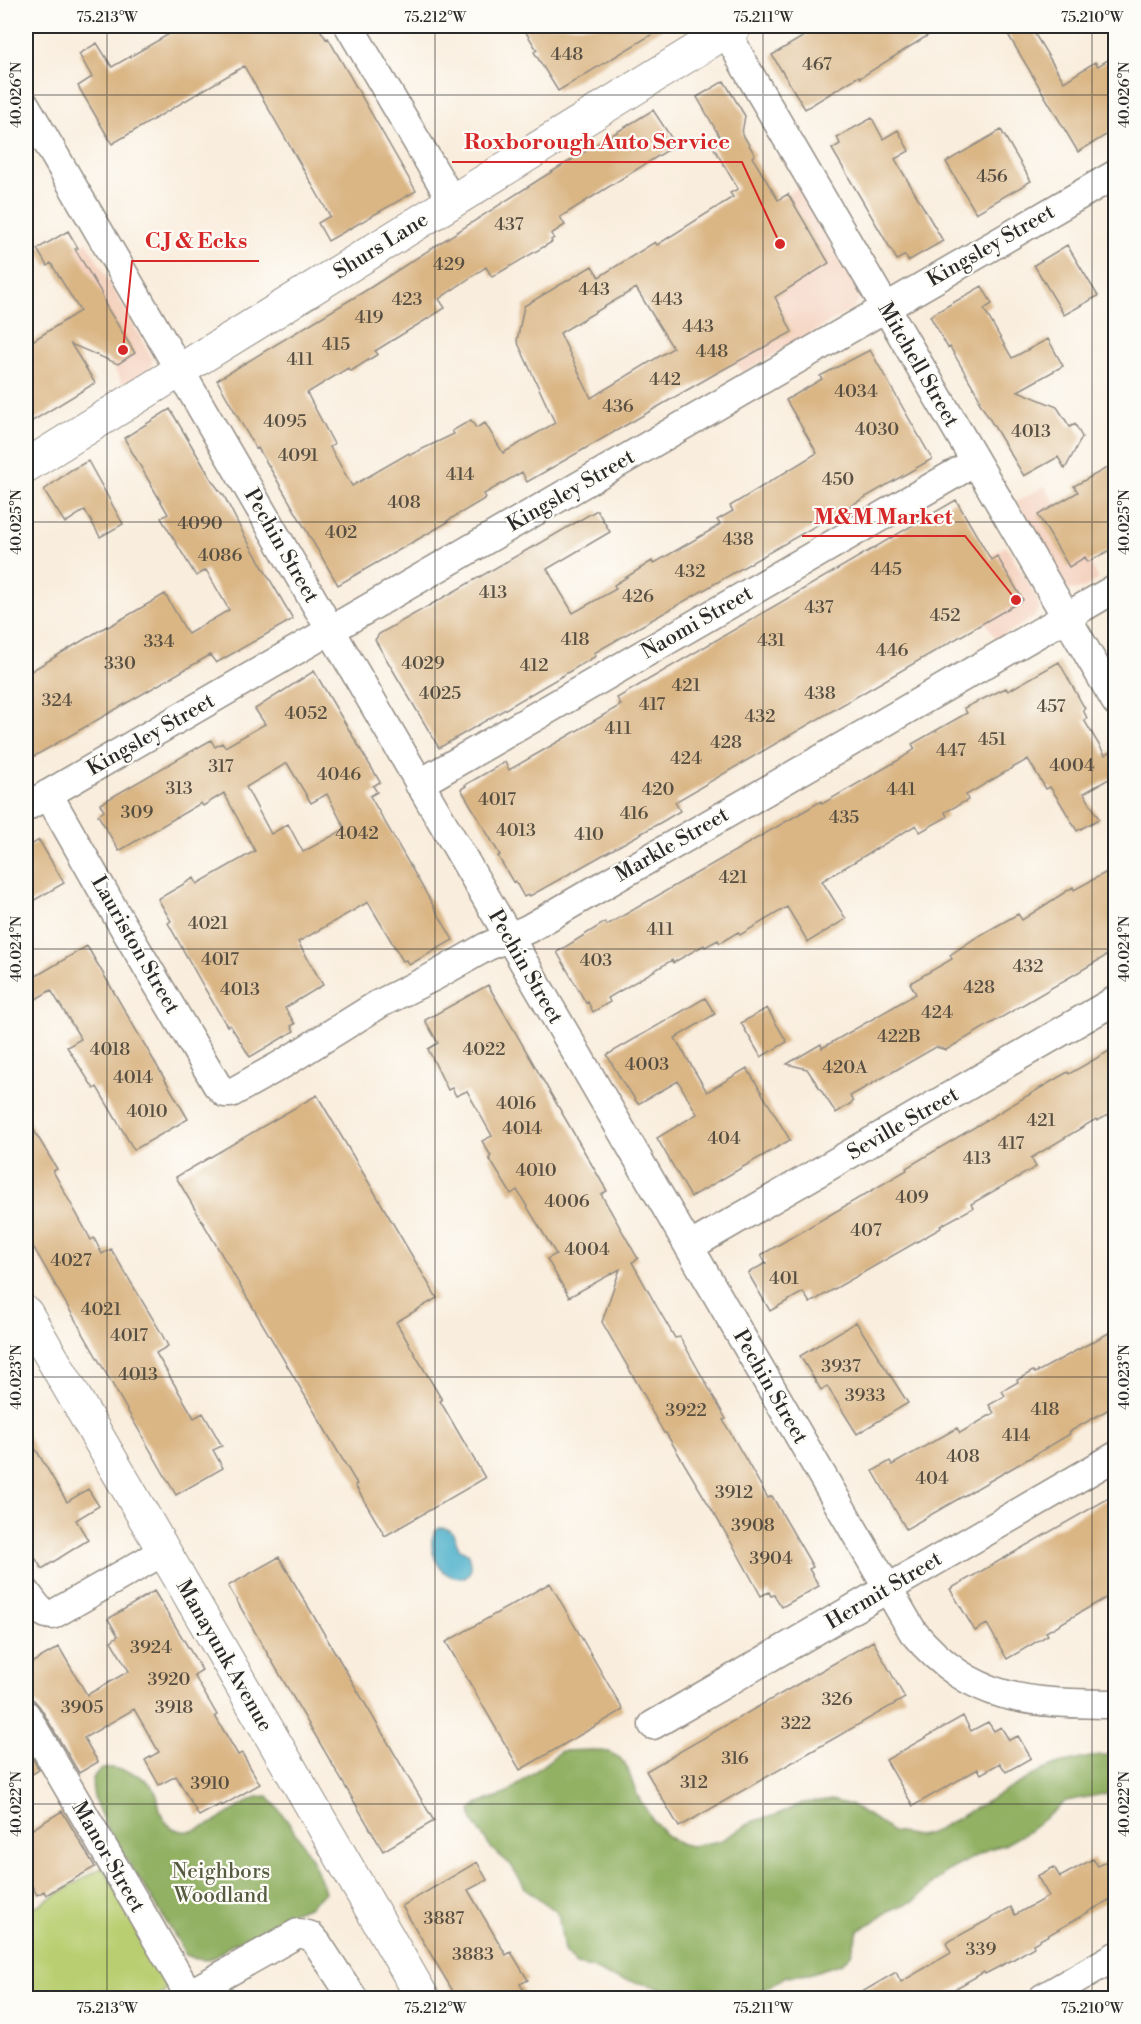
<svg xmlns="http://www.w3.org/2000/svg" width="1141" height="2024" font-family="'Libre Bodoni',serif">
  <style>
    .built { fill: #f5d3c1 }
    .green { fill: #b9ce71; stroke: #727c4e; stroke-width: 1.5 }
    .forest { fill: #92b163; stroke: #5e6e47; stroke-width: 1.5 }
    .water { fill: #4aaec9; stroke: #3a6c7a; stroke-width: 1.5 }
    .building { fill: #dab685; fill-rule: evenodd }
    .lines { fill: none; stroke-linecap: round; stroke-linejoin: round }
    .minor-casing { stroke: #928c84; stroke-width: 31 }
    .tertiary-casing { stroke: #928c84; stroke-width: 35 }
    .minor { stroke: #fff; stroke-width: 28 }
    .tertiary { stroke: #fff; stroke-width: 33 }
    .ticks { fill: none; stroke: #2b2b2b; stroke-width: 1.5; stroke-opacity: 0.45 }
    .labels { text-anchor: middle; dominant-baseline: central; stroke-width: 4.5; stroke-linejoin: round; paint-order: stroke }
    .number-label { font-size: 18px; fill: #574e42 }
    .street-label { font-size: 21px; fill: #2b2b2b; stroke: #fdfcf7 }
    .park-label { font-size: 21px; fill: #565c40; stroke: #fdfcf7 }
    .leader { fill: none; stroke: #d62828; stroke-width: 2 }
    .callout-dot { fill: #d62828; stroke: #fdfcf7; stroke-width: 2 }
    .callout-label { font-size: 22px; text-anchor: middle; font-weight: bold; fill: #d62828; stroke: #fdfcf7; stroke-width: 4.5; stroke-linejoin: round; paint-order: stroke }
    .neatline { fill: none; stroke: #2b2b2b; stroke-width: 2 }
    .ticks-label { font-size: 15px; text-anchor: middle; fill: #2b2b2b }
  </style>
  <rect width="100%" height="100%" fill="#fdfcf7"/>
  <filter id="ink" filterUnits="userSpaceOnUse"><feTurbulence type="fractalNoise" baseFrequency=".0167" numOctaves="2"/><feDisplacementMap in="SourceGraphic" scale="12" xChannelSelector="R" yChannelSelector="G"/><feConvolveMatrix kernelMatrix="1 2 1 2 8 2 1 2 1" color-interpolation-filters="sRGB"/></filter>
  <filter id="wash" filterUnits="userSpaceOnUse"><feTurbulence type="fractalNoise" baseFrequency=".008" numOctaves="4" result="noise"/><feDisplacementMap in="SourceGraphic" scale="24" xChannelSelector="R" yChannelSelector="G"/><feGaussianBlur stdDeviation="1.35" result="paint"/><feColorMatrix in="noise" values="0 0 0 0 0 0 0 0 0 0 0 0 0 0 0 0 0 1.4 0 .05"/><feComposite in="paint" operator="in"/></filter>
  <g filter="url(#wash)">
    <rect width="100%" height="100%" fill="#f9eddd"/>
    <path class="built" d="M798,187L859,292L858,303L852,310L742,373L674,265Z
      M87,242L153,360L151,369L124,386L52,262Z
      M1045,486L1099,579L1082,589L1070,590L1066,587L1016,502Z
      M1006,546L1037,598L1039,609L1034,617L996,640L958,574Z"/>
    <path class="green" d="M103,1867L168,1984L164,1992L152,1998H26V1912Z"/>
    <path class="forest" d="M592,1750L609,1752L620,1758L627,1767L637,1795L653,1821L665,1834L678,1843L690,1846L720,1841L754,1821L776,1815L803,1803L832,1800L850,1805L876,1820L892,1832L919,1836L930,1833L947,1824L1039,1772L1059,1764L1100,1755H1115V1792L1066,1801L1029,1831L1004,1845L989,1849L946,1872L914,1901L891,1910L858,1931L851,1954L842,1963L809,1974L786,1976L773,1985L758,1991L737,1997L671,1992L650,1985L610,1977L592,1968L576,1965L564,1951L558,1913L526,1889L511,1865L490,1847L473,1821L471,1810L479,1803L506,1794L561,1751Z
      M112,1768C130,1772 150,1775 157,1796C159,1803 159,1811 163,1818C185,1853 231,1809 255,1798C259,1796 264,1796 268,1796C291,1824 315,1857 325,1892L308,1907L286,1915L249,1937L230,1945L217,1956L207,1960L196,1959L186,1955C182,1950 181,1945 177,1939C169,1926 161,1913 153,1900C142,1881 54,1768 112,1768Z"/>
    <path class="water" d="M439,1528C456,1527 453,1539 460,1549L469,1554C472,1564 473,1570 465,1578C459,1578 452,1578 447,1574C434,1566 425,1538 439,1528Z"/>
    <g id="blocks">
      <path class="building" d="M183,26H318L326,39L328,38L416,191L328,241L318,223L330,216L244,66L112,144L78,86L92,77L79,54L97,43L112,67Z
        M522,26H666L558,91L534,52L537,50Z
        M821,26H943L860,78L859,76L805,109L772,55Z
        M1003,26H1030L1064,82L1095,62L1098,66L1116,55V129L1078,152Z
        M724,81L745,116L742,133L755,155L752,157L778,200L788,194L829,263L775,297L792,332L715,374L527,482L522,472L484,494L486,498L447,521L448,522L338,585L267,463L258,448L256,449L217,380L365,291L540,179L653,110L676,145L560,217L565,225L551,234L554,238L551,240L552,242L492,277L486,267L439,299L445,308L375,351L378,354L351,371L348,368L307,393L334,444L330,447L352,486L409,453L410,455L454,434L452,431L471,420L476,428L485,423L503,453L555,423L517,341L524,306L592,266L599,277L655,242L657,245L733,197L730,193L738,189L712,145L721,139L697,97ZM636,288L673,348L591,398L560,333Z
        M872,118L883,139L898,130L909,151L895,159L943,241L908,261L905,255L897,260L832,149L840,144L837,137Z
        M1001,130L1031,181L976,213L946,162Z
        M68,231L78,248L75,249L101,292L106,306L135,353L118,364L71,344L95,383L26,425V345L80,311L51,263L47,266L37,249Z
        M1067,245L1098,296L1064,315L1034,265Z
        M982,286L992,304L984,309L1012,358L1048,339L1063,366L1018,391L1057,407L1070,427L1075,424L1082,437L1065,469L1058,457L1024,476L978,400L980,399L950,347L948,348L930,316Z
        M870,350L932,459L594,653L596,656L439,748L375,640L379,634L534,546V547L597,510L610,532L547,569L573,613L616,589L614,585L652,561L653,564L713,529L720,524L717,520L733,511L730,506L817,453L786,400L822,379L820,376Z
        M170,409L213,482L222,494H223L244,535L293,619L216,663L210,655L26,761V674L107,626L108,627L165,594L188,634L229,610L206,570L196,576L161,518L168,514L124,438Z
        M88,461L123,524L100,537L85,510L65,523L44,490L71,470Z
        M1116,463V547L1088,562L1085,557L1069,567L1038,515L1078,492L1074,486Z
        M956,500L991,560L997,556L1023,600L675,802L680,811L665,820L530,896L529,894L524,897L515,881L513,882L498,856L500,855L461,789L466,786L465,785L505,762L509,770L556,743L621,705L617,698Z
        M1059,662L1085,709L1083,710L1087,718L1084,720L1105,755L1116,749V775L1084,793L1099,819L1077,831L1060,802L1050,787L1046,789L1028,759L966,795L968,800L945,812L947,817L920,832L916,825L822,881L846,919L808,942L787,907L740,935L738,932L720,943L718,940L705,947L704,945L673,963L672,960L608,998L610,1002L593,1012L588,1002L586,1003L557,952L605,922L607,925L806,810L821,801L822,804L897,761L915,749L912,744L967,713L964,708L1006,688L1008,691Z
        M314,671L380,782L373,786L377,792L370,796L453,940L409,965L406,960L403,961L368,902L298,942L323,985L285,1008L295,1024L291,1026L294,1031L250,1057L230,1025L227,1026L205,989L168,923L171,921L158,899L194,878L197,884L255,851L224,793L203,806L201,803L119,851L98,815L104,811L100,804L211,740L215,747L222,743L225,747L265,724L255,709ZM287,763L311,803L327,794L345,829L303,852L288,824L271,834L246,787Z
        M39,840L64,883L26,905V848Z
        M1116,867V950L946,1050L936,1047L868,1086L850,1096L853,1102L836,1113L807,1069L787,1064L821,1044L822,1048L916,994L910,983L952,959L950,955L977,937L1018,914L1022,920L1073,887L1074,890Z
        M87,946L188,1119L134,1150L97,1087L94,1089L67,1047L81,1039L51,990L26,1005V982Z
        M488,985L607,1191L601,1194L638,1259L632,1262L657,1307L675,1338L680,1337L726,1419L723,1420L768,1498L772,1496L813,1567L809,1569L819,1586L782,1607L774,1595L771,1596L769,1592L761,1596L734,1547L666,1433H664L647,1403L648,1402L602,1322L620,1269L569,1297L547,1259L556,1254L517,1190L511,1194L489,1158L491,1156L482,1141L492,1136L467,1091L456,1096L452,1088L448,1090L428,1049L438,1043L425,1020Z
        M705,998L715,1014L675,1038L707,1092L747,1068L790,1140L691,1197L657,1138L697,1114L678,1081L638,1104L627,1087L626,1088L607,1055Z
        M767,1008L787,1042L761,1057L741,1023Z
        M1116,1047V1111L1097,1121L1096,1119L1031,1158L1036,1167L971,1204L973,1208L940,1226L941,1228L810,1303L803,1292L770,1311L748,1273L766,1263L761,1255L907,1170L906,1168L1059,1077L1068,1072L1069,1074Z
        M317,1095L437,1298L396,1322L442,1400L440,1401L485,1478L385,1536L355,1485L357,1484L176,1177Z
        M26,1117L57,1169L53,1171L91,1240L94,1238L102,1254L111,1249L159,1329L168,1346L156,1353L194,1418L203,1413L222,1446L213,1450L223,1468L176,1495L26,1234Z
        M856,1322L908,1403L857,1434L827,1386L821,1390L800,1356Z
        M1116,1329V1405L1069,1432L1070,1434L1021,1463L906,1529L873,1471L890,1461L892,1465L957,1428L960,1433L994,1413L989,1405L1005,1396L1002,1391L1018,1382L1017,1380L1033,1371L1035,1373Z
        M26,1433L67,1502L88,1489L99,1506L76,1520L88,1540L42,1569L26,1543Z
        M1116,1494V1592L1046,1632L1048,1635L1007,1659L987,1624L975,1631L950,1589Z
        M279,1557L434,1821L383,1851L228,1586Z
        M550,1583L623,1710L520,1770L446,1642Z
        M154,1591L202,1670L194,1675L217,1715L215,1716L238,1755L242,1753L260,1784L222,1806L221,1804L199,1816L176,1776L159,1785L145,1760L159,1752L134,1709L84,1738L98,1762L79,1773L40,1707L34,1700L26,1699V1666L59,1647L87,1695L129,1671L111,1641L118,1636L108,1619Z
        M873,1641L905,1698L679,1827L646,1771Z
        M963,1716L971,1731L988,1722L994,1731L1001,1727L1009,1740L1018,1736L1031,1758L1006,1772L1000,1763L981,1774L978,1769L913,1806L886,1760Z
        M26,1747L39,1770L26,1778Z
        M62,1811L95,1867L46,1895L44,1891L37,1895L26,1875V1833Z
        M1116,1856V1896L1033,1944L1034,1947L1012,1960L985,1974L984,1972L939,1998H852L896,1972L901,1982L951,1953L946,1943L1011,1907L1015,1915L1049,1896L1037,1876L1054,1867L1060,1877L1093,1859L1098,1866Z
        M477,1862L487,1880L468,1890L506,1955L511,1952L528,1980L520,1984L528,1998H457L402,1906Z"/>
    </g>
  </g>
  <g filter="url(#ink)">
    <use href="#blocks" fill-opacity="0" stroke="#928c84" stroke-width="1.5"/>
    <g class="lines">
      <g class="minor-casing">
        <path id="minor" d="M349,26L452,201
          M724,26L743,63L1116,702
          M26,106L913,1632C973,1703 1029,1703 1116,1704
          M419,784L975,462
          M48,794L116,914L217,1085L225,1093H231L281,1065L379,1004L433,977L486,947L528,929L1116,588
          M26,807L1116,174
          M689,1247L1116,1000
          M26,1592C33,1601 40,1615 52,1615L164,1551
          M26,1715L191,1998
          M653,1725L1116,1456
          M182,1998L298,1933L311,1936L317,1943L353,1998
          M1043,1998L1116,1956"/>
      </g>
      <g class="tertiary-casing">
        <path id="tertiary" d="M26,466L735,26
          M26,1313L423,1998"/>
      </g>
      <use href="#minor" class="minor"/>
      <use href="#tertiary" class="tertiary"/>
    </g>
  </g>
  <path class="ticks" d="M107,26V1998M435,26V1998M763,26V1998M1092,26V1998M26,95H1116M26,522H1116M26,949H1116M26,1377H1116M26,1804H1116"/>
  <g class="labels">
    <g class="number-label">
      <text x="567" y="54">448</text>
      <text x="817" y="64">467</text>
      <text x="992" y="176">456</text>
      <text x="509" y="224">437</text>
      <text x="449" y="264">429</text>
      <text x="594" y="289">443</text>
      <text x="407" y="299">423</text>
      <text x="667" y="299">443</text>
      <text x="369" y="317">419</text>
      <text x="698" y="326">443</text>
      <text x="336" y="344">415</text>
      <text x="712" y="351">448</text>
      <text x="300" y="359">411</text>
      <text x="665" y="379">442</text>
      <text x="856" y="391">4034</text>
      <text x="618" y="406">436</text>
      <text x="285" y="421">4095</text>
      <text x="877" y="429">4030</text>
      <text x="1031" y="431">4013</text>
      <text x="298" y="455">4091</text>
      <text x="460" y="474">414</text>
      <text x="838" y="479">450</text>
      <text x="404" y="502">408</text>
      <text x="200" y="523">4090</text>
      <text x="341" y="532">402</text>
      <text x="738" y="539">438</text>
      <text x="220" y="555">4086</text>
      <text x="886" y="569">445</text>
      <text x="690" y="571">432</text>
      <text x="493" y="592">413</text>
      <text x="638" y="596">426</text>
      <text x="819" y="607">437</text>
      <text x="945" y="615">452</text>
      <text x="575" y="639">418</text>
      <text x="771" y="640">431</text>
      <text x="159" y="641">334</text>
      <text x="892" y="650">446</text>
      <text x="120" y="663">330</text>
      <text x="423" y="663">4029</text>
      <text x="534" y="665">412</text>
      <text x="686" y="685">421</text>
      <text x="440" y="693">4025</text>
      <text x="820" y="693">438</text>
      <text x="57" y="700">324</text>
      <text x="652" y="704">417</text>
      <text x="1051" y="706">457</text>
      <text x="306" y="713">4052</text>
      <text x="760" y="716">432</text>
      <text x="618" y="728">411</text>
      <text x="992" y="739">451</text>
      <text x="726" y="742">428</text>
      <text x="951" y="750">447</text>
      <text x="686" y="758">424</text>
      <text x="1072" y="765">4004</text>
      <text x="221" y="766">317</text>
      <text x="339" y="774">4046</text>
      <text x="179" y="788">313</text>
      <text x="658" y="789">420</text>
      <text x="901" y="789">441</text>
      <text x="497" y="799">4017</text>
      <text x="137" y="812">309</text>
      <text x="634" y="813">416</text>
      <text x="844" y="817">435</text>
      <text x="516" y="830">4013</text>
      <text x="357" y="833">4042</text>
      <text x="589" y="834">410</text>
      <text x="733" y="877">421</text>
      <text x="208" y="923">4021</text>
      <text x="660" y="929">411</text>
      <text x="220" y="959">4017</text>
      <text x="596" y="960">403</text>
      <text x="1028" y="966">432</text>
      <text x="979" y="987">428</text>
      <text x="240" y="989">4013</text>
      <text x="937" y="1012">424</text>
      <text x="899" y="1036">422B</text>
      <text x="110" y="1049">4018</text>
      <text x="484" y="1049">4022</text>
      <text x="647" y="1064">4003</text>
      <text x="845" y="1067">420A</text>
      <text x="133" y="1077">4014</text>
      <text x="516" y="1103">4016</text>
      <text x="147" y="1111">4010</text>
      <text x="1041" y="1120">421</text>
      <text x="522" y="1128">4014</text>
      <text x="724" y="1138">404</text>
      <text x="1011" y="1143">417</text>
      <text x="977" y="1158">413</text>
      <text x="536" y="1170">4010</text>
      <text x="912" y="1197">409</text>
      <text x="567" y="1201">4006</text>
      <text x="866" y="1230">407</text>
      <text x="587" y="1249">4004</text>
      <text x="71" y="1260">4027</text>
      <text x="784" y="1278">401</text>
      <text x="101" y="1309">4021</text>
      <text x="129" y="1335">4017</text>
      <text x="841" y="1366">3937</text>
      <text x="138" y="1374">4013</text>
      <text x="865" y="1395">3933</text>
      <text x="1045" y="1409">418</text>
      <text x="686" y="1410">3922</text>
      <text x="1016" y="1435">414</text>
      <text x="963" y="1456">408</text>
      <text x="932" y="1478">404</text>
      <text x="734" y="1492">3912</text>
      <text x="753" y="1525">3908</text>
      <text x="771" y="1558">3904</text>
      <text x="151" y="1647">3924</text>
      <text x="169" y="1679">3920</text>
      <text x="837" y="1699">326</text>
      <text x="82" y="1707">3905</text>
      <text x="174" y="1707">3918</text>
      <text x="796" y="1723">322</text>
      <text x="735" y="1758">316</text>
      <text x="694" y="1782">312</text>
      <text x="210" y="1783">3910</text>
      <text x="444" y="1918">3887</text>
      <text x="981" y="1949">339</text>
      <text x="473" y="1954">3883</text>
    </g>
    <g class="street-label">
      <text transform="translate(381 246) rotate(-32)">Shurs Lane</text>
      <text transform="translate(991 246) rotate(-30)">Kingsley Street</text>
      <text transform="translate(918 365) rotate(60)">Mitchell Street</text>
      <text transform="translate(571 491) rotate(-30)">Kingsley Street</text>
      <text transform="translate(281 546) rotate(60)">Pechin Street</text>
      <text transform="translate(697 623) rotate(-30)">Naomi Street</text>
      <text transform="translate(151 735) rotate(-30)">Kingsley Street</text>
      <text transform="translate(672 845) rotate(-30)">Markle Street</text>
      <text transform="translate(135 945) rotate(60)">Lauriston Street</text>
      <text transform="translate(525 967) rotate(60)">Pechin Street</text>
      <text transform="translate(903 1124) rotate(-30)">Seville Street</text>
      <text transform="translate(770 1387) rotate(60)">Pechin Street</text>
      <text transform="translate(884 1591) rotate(-31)">Hermit Street</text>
      <text transform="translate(224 1656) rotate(60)">Manayunk Avenue</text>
      <text transform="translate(108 1857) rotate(60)">Manor Street</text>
    </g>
    <g class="park-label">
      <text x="221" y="1872">Neighbors<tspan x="221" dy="24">Woodland</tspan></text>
    </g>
  </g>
  <path class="leader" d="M780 244L742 162H452M123 350L132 261H259M1016 600L965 536H802"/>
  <g class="callout-dot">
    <circle cx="780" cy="244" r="6"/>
    <circle cx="123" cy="350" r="6"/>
    <circle cx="1016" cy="600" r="6"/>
  </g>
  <g class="callout-label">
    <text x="597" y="149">Roxborough Auto Service</text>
    <text x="196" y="248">CJ &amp; Ecks</text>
    <text x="883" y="524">M&amp;M Market</text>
  </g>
  <rect width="1141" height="2024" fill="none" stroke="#fdfcf7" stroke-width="66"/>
  <rect x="33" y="33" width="1075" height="1958" class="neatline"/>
  <g class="ticks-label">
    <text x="107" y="22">75.213°W</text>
    <text x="435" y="22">75.212°W</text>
    <text x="763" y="22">75.211°W</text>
    <text x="1092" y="22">75.210°W</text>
    <text transform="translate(16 95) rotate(-90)" y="5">40.026°N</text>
    <text transform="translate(1124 95) rotate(-90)" y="5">40.026°N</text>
    <text transform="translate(16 522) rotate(-90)" y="5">40.025°N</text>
    <text transform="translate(1124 522) rotate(-90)" y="5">40.025°N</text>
    <text transform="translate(16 949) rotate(-90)" y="5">40.024°N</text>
    <text transform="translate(1124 949) rotate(-90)" y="5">40.024°N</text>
    <text transform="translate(16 1377) rotate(-90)" y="5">40.023°N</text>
    <text transform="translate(1124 1377) rotate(-90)" y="5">40.023°N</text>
    <text transform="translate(16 1804) rotate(-90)" y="5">40.022°N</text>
    <text transform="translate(1124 1804) rotate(-90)" y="5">40.022°N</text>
    <text x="107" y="2013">75.213°W</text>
    <text x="435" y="2013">75.212°W</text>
    <text x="763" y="2013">75.211°W</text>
    <text x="1092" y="2013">75.210°W</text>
  </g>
</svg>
